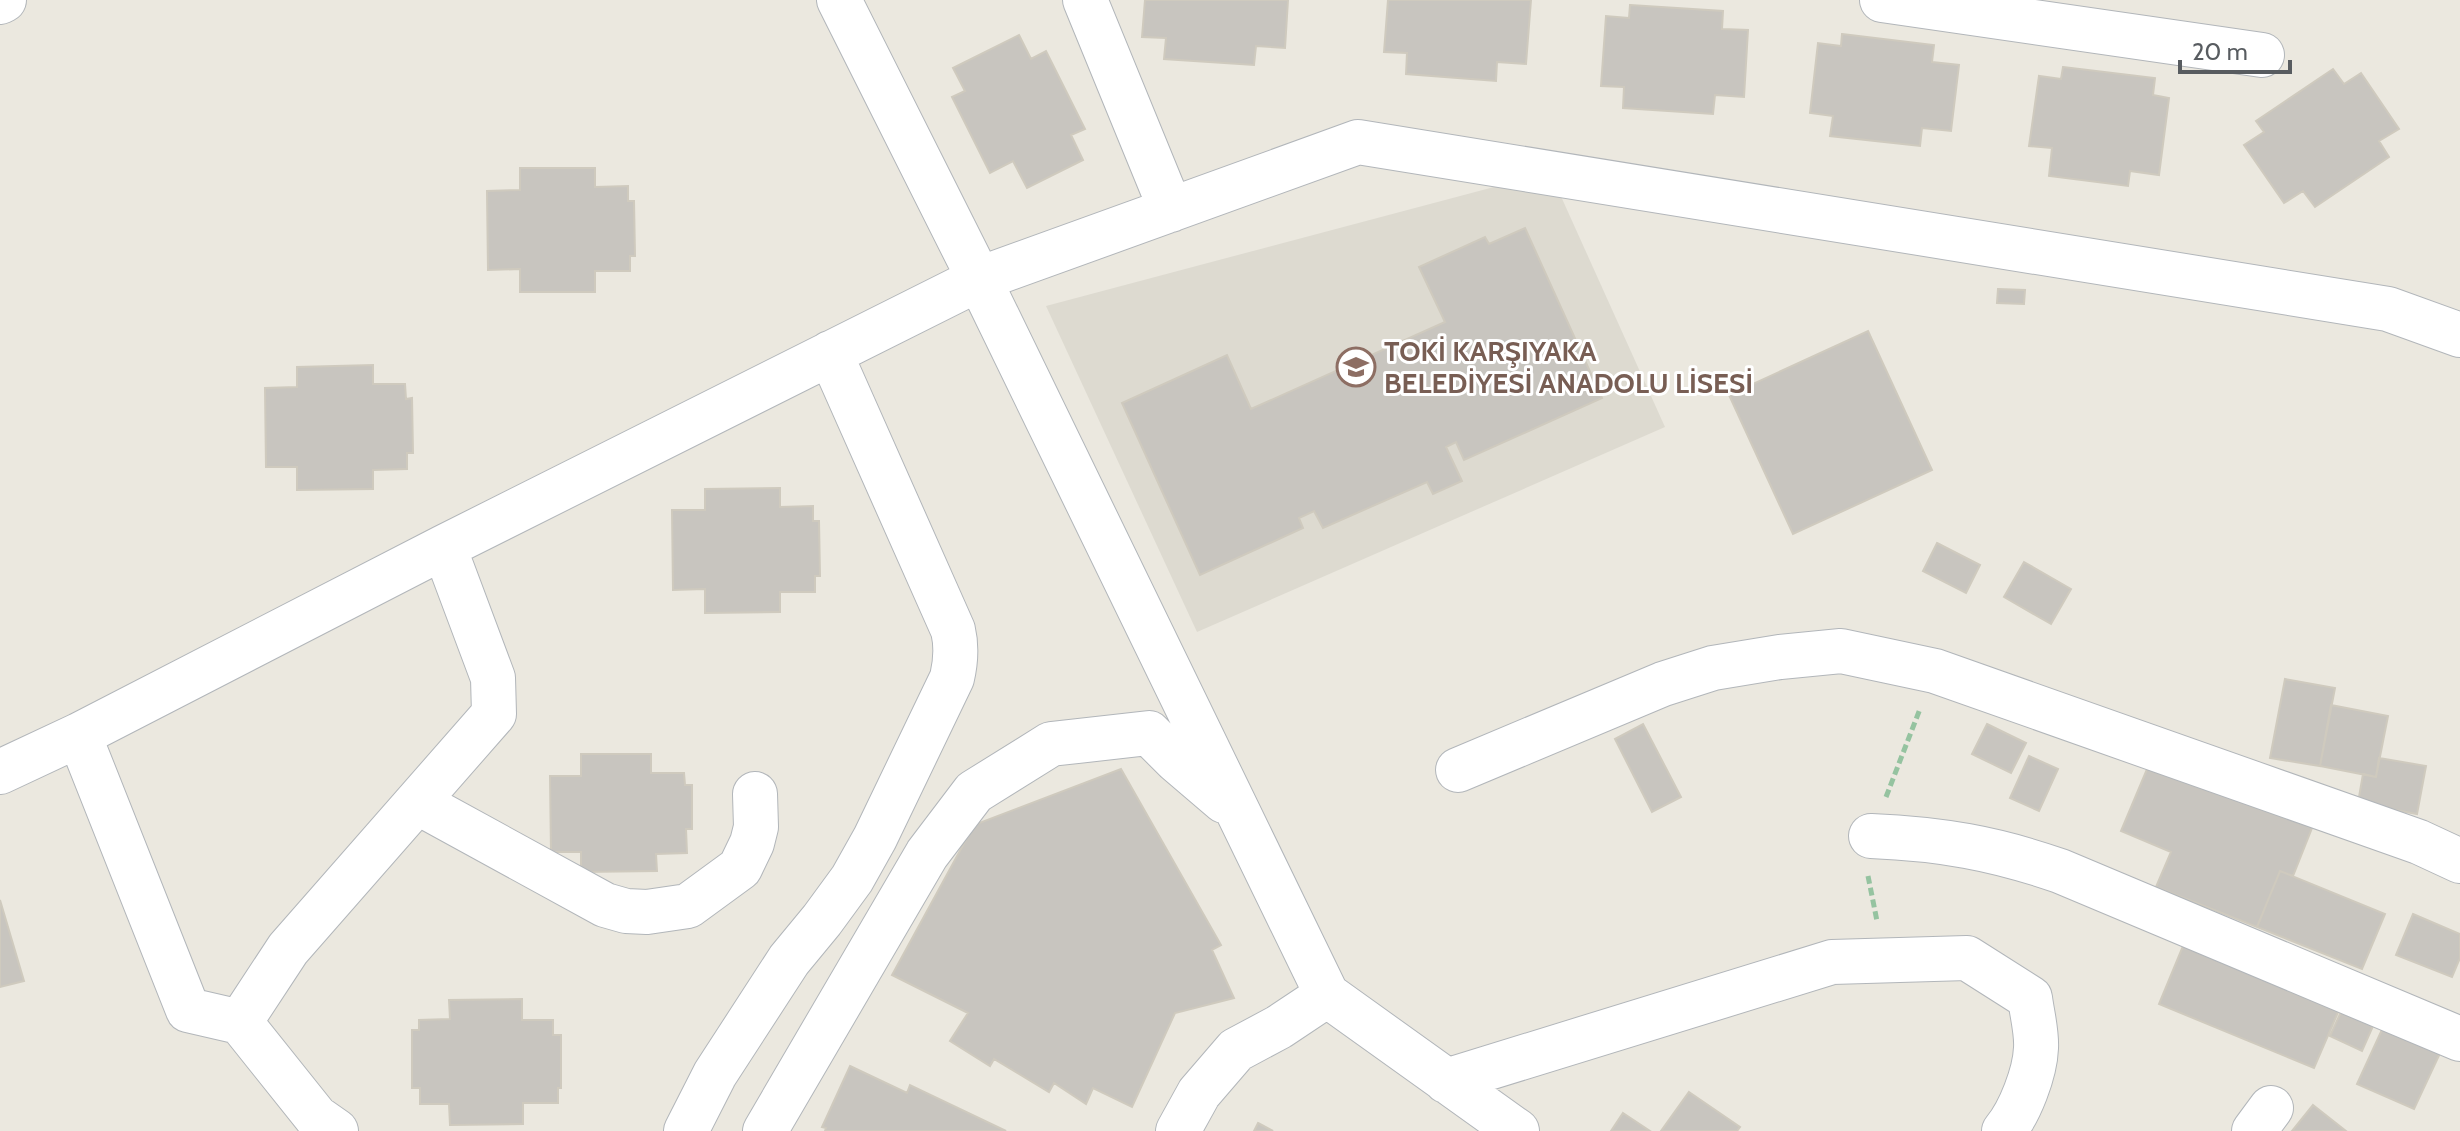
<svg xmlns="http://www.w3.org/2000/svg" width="2460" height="1131" font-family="Cabin,sans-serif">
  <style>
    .education { fill: #dddad0 }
    .building { fill: #c8c5bf; stroke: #cfcabe; stroke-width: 2 }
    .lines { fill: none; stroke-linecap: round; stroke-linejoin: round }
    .minor-casing { stroke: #b2b6ba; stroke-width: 46 }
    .path { stroke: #95c3a0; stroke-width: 5; stroke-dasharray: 8 4; stroke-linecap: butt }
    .minor { stroke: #fff; stroke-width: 44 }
    .labels { text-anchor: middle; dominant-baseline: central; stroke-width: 6; stroke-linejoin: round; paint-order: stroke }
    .education-label { font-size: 28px; font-weight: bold; fill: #785e54; stroke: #fff; text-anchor: start }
  </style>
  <rect width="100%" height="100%" fill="#ebe8df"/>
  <path class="education" d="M1550,172L1665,427L1197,632L1046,306Z"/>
  <path class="building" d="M1145,0H1288L1285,48L1256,46L1254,65L1164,59L1166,38L1142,37Z
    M1388,0H1531L1526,64L1497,62L1496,81L1406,74L1407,53L1384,52Z
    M1630,5L1723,11L1722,29L1748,30L1744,97L1715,95L1713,114L1623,108L1624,87L1601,86L1606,16L1629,18Z
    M1842,34L1934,45L1932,62L1959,65L1951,131L1922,128L1920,146L1830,136L1833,116L1810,113L1818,43L1841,46Z
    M1019,35L1031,59L1046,51L1085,129L1071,135L1083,160L1027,188L1013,161L990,173L952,97L965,91L953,68Z
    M2063,67L2155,78L2153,95L2169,98L2159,175L2130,171L2128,186L2049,176L2052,148L2029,146L2039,76L2061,79Z
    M2333,69L2344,84L2361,73L2399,129L2379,141L2389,157L2315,207L2303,191L2284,203L2244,145L2264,132L2256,121Z
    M520,168H595V187L628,186V201H634L635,256H630V271H595V292H520V269L488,270L487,191L520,190Z
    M1525,228L1602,398L1464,460L1456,442L1446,447L1462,481L1433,494L1427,482L1323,528L1314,511L1299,518L1303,528L1200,575L1122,403L1227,355L1251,409L1445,322L1419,267L1485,237L1489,244Z
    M1998,289L2025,290L2024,304L1997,303Z
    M1868,331L1932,470L1793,534L1729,395Z
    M373,365V384H405L406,399L412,398L413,453H407V469L373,470V489L297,490V467H266L265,388L297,387V367Z
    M780,488V507L813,506V521H819L820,576H815V592H780V612L705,613V589L673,590L672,510H705V489Z
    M1937,543L1980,565L1966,593L1923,571Z
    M2024,562L2071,589L2051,624L2004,597Z
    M2285,679L2335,688L2320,766L2270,758Z
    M2331,705L2388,716L2376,777L2320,766Z
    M1643,724L1681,797L1652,812L1615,739Z
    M1987,724L2026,743L2011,773L1972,754Z
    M581,754H651V773H684L685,785H692V829H686L687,853L656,854L657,871L581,872V852H551L550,776H581Z
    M2029,756L2058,769L2039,811L2010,798Z
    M2379,758L2426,766L2417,814L2358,803L2363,774L2376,777Z
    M2150,762L2312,828L2293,876L2280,871L2257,927L2156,887L2171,852L2121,831Z
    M1121,769L1221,945L1212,950L1234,998L1175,1013L1132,1107L1093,1088L1086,1104L1054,1083L1049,1092L994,1059L990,1066L950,1041L968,1013L892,975L974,825Z
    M2280,871L2385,914L2362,969L2257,927Z
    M0,900L24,981L0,987Z
    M2413,914L2460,934V958L2452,977L2396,955Z
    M2183,946L2339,1010L2314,1068L2159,1004Z
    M522,999V1020H553V1035H561V1088H558V1103H523V1124L450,1125L449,1104H420V1088H412V1030H419V1020L450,1019L449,1000Z
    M2345,1003L2377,1017L2362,1051L2330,1036Z
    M2385,1023L2442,1049L2414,1109L2357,1084Z
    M850,1066L907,1093L910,1085L1006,1131H825L826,1128L822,1127Z
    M1689,1092L1740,1127L1737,1131H1661Z
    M2313,1105L2346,1131H2292Z
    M1623,1113L1650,1131H1611Z
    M1258,1123L1273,1131H1254Z"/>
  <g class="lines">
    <g class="minor-casing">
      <path id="minor" d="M839,0L979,279L1327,995L1517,1131
        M1085,0L1171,210
        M1882,0L2262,55
        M0,2L4,0
        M79,735L188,1010L240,1022
        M1458,770L1663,684L1713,668L1780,657L1841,651L1935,671L2419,842L2460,861
        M0,772L79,735L444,547L979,279L1358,142L2388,309L2460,335
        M417,802L605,905L626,911L647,912L688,906L740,868L752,843L756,827L755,794
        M1871,836C1941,839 1994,848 2060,871L2460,1039
        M1446,1081L1832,962L1967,958L2030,998C2032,1014 2037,1032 2036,1048C2035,1073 2020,1112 2004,1131
        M336,1131L316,1117L240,1022L288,949L494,714L493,678L444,547
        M686,1131L715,1074L789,960L822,920L852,879L875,838L952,678C956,661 957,647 953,630L830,353
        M765,1131L927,854L974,792L1051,744L1149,733L1176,760L1224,801
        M1178,1131L1199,1093L1236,1050L1279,1027L1327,995
        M2254,1131L2271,1108"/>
    </g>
    <path class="path" d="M1886,797L1920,709
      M1868,876L1877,921"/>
    <use href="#minor" class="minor"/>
  </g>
  <defs>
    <g id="school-ring" transform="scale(2)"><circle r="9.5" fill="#fff" stroke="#8d6e63" stroke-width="1.5"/><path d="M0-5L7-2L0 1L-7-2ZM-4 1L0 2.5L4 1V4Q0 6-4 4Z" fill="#8d6e63"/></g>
  </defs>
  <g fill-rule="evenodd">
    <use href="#school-ring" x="1356" y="367"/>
  </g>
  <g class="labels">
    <g class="education-label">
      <text x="1384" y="351">TOKİ KARŞIYAKA<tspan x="1384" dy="32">BELEDİYESİ ANADOLU LİSESİ</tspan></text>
    </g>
  </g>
  <path d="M2180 60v12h110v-12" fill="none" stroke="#585c60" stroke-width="4"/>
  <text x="2192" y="60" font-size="24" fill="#585c60" stroke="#ffffff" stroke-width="6" paint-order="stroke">20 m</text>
</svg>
